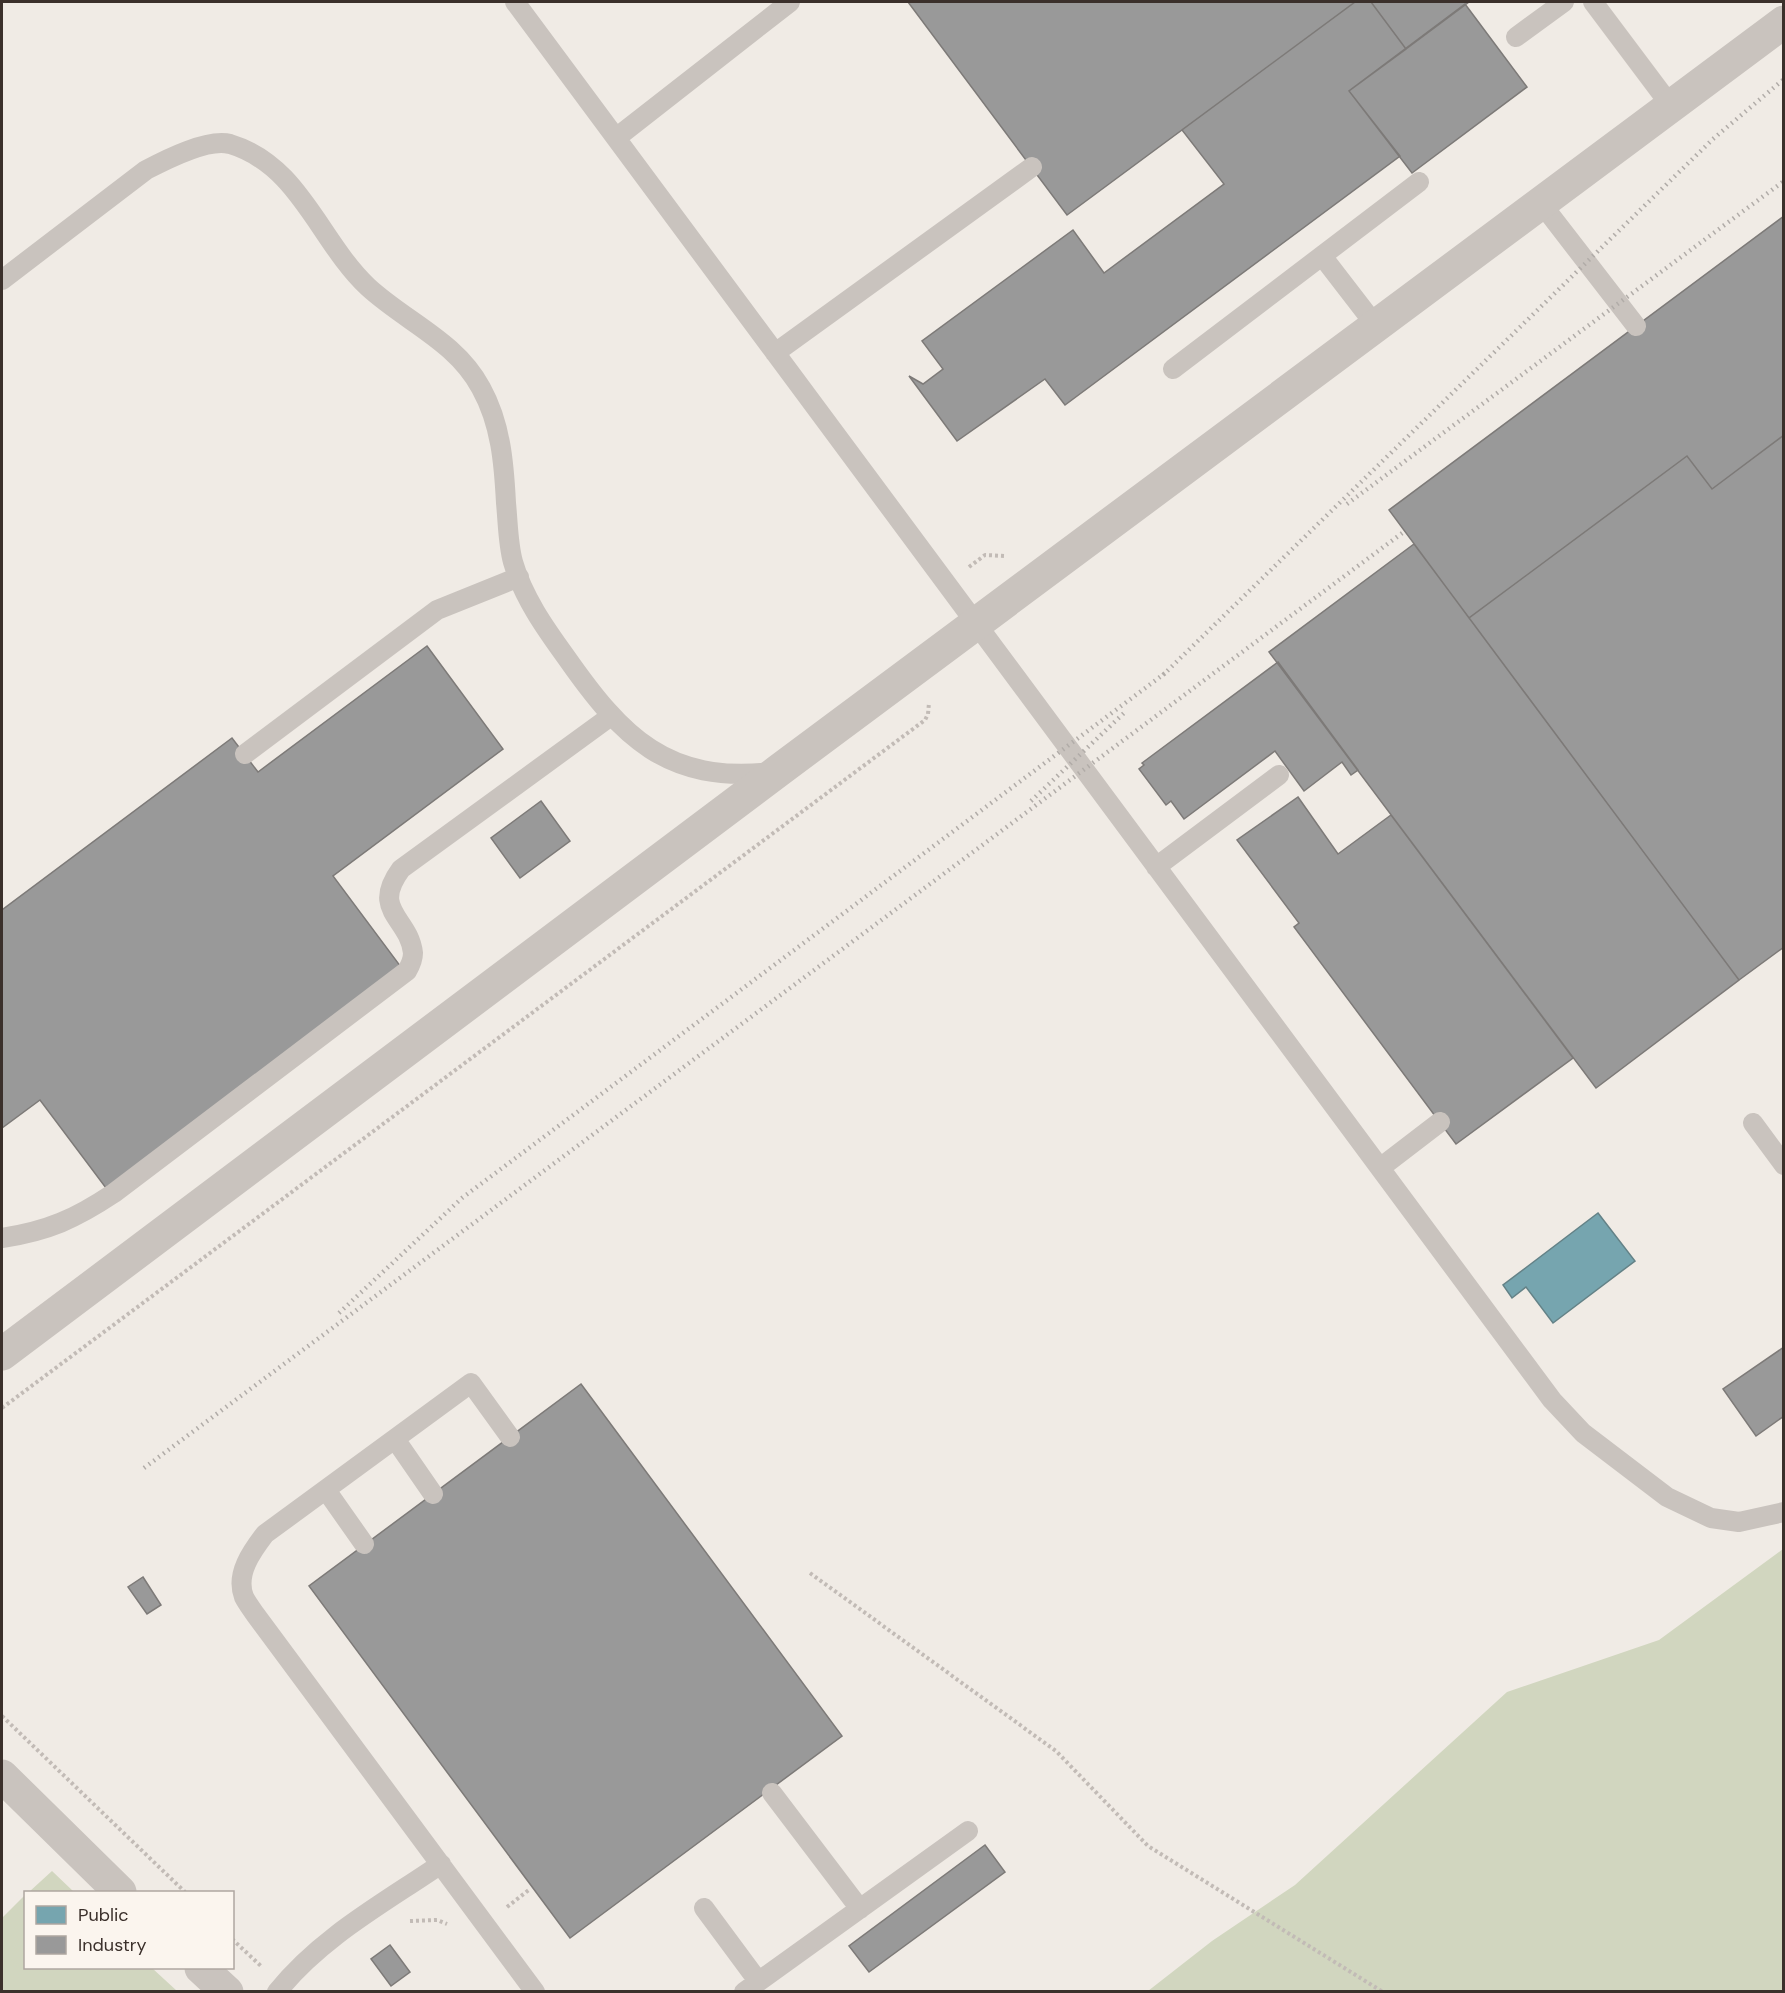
<svg xmlns="http://www.w3.org/2000/svg" width="1785" height="1993" font-family="'DM Sans',sans-serif">
  <style>
    .green { fill: #d1d6bf }
    .public { fill: #76a5af; stroke: #648287; stroke-width: 1.5 }
    .industry { fill: #999; stroke: #7d7a78; stroke-width: 1.5 }
    .lines { fill: none; stroke-linecap: round; stroke-linejoin: round }
    .path { stroke: #c2bbb6; stroke-width: 4; stroke-dasharray: 3 3; stroke-linecap: butt }
    .service { stroke: #c9c3be; stroke-width: 20 }
    .minor { stroke: #c9c3be; stroke-width: 33 }
    .rail { stroke: #b1aca8; stroke-width: 4.5; stroke-dasharray: 1.5 4.5; stroke-linecap: butt }
  </style>
  <rect width="100%" height="100%" fill="#f0ebe5"/>
  <path class="green" d="M1783,1549V1991H1148L1212,1941L1295,1885L1507,1692L1659,1640Z
    M52,1871L74,1892H29Z
    M25,1895L26,1968H152L177,1991H2V1918Z"/>
  <path class="public" d="M1598,1213L1635,1261L1553,1323L1526,1287L1512,1298L1503,1285Z"/>
  <path class="industry" d="M908,2H1355L1067,215Z
    M1355,2H1371L1406,49L1349,91L1400,156L1065,405L1045,379L957,441L909,376L923,384L943,369L922,341L1073,230L1104,273L1224,184L1182,130Z
    M1371,2H1469L1406,49Z
    M1465,4L1527,87L1412,173L1349,91Z
    M1784,216V435L1712,489L1687,456L1469,618L1389,510Z
    M1784,435V947L1739,980L1469,618L1687,456L1712,489Z
    M1414,544L1739,980L1596,1088L1269,652Z
    M427,646L503,749L333,876L401,967L106,1188L40,1100L2,1128V910L232,738L258,772Z
    M1278,662L1358,770L1351,775L1342,762L1304,791L1275,751L1184,819L1171,801L1166,805L1139,769L1144,765L1142,763Z
    M1298,797L1338,854L1391,815L1573,1058L1456,1144L1294,927L1299,923L1237,840Z
    M541,801L570,841L520,878L491,838Z
    M1784,1347V1416L1756,1436L1723,1389Z
    M581,1384L842,1736L570,1938L309,1586Z
    M143,1577L161,1605L147,1614L128,1587Z
    M985,1845L1005,1872L869,1972L849,1946Z
    M390,1945L410,1972L391,1986L371,1959Z"/>
  <g class="lines">
    <path class="path" d="M969,567L985,555L1005,556
      M2,1408L925,720L928,714L929,703
      M810,1573L1056,1751L1148,1846L1383,1992
      M2,1716L185,1892
      M507,1907L530,1889
      M410,1921L437,1920L447,1924
      M232,1939L262,1967"/>
    <path class="service" d="M515,2L1552,1400L1583,1433L1667,1497L1711,1518L1739,1522L1784,1512
      M1593,2L1671,106
      M1516,37L1564,2
      M616,138L790,2
      M1541,203L1636,326
      M1322,256L1376,326
      M2,280L146,170C165,160 208,138 230,144C300,165 319,241 368,287C406,322 456,341 481,388C501,424 504,464 506,503C508,523 508,544 513,562C523,597 545,628 566,657C622,737 667,784 772,772
      M775,353L1032,167
      M1173,369L1419,182
      M245,754L437,610L519,577
      M1156,867L1279,775
      M1753,1123L1784,1165
      M1380,1168L1440,1122
      M2,1238C48,1231 75,1219 114,1193L407,971C410,966 413,959 413,953C409,917 370,911 401,869L611,716
      M510,1437L471,1383L265,1534C252,1551 235,1574 244,1597C247,1603 251,1608 255,1614L535,1992
      M395,1439L433,1494
      M326,1490L364,1544
      M772,1793L860,1909
      M704,1908L758,1981
      M277,1992C321,1937 384,1903 441,1864
      M744,1992L968,1831"/>
    <path class="minor" d="M2,1354L778,771L1784,22
      M2,1776L120,1892
      M201,1968L227,1992"/>
    <path class="rail" d="M1347,504L1784,181
      M1163,675L1713,139L1784,79
      M1031,801L1124,713
      M339,1313L462,1198L1168,671
      M144,1468L1405,531"/>
  </g>
  <rect width="1785" height="1993" fill="none" stroke="#3b302b" stroke-width="6"/>
  <rect x="24" y="1891" width="210" height="78" fill="#fbf5ee" stroke="#aea6a0" stroke-width="1.5"/>
  <rect x="36" y="1906" width="30" height="18" fill="#76a5af" stroke="#aea6a0" stroke-width="1.5"/>
  <text x="78" y="1921" font-size="18" fill="#3b302b">Public</text>
  <rect x="36" y="1936" width="30" height="18" fill="#999999" stroke="#aea6a0" stroke-width="1.5"/>
  <text x="78" y="1951" font-size="18" fill="#3b302b">Industry</text>
</svg>
